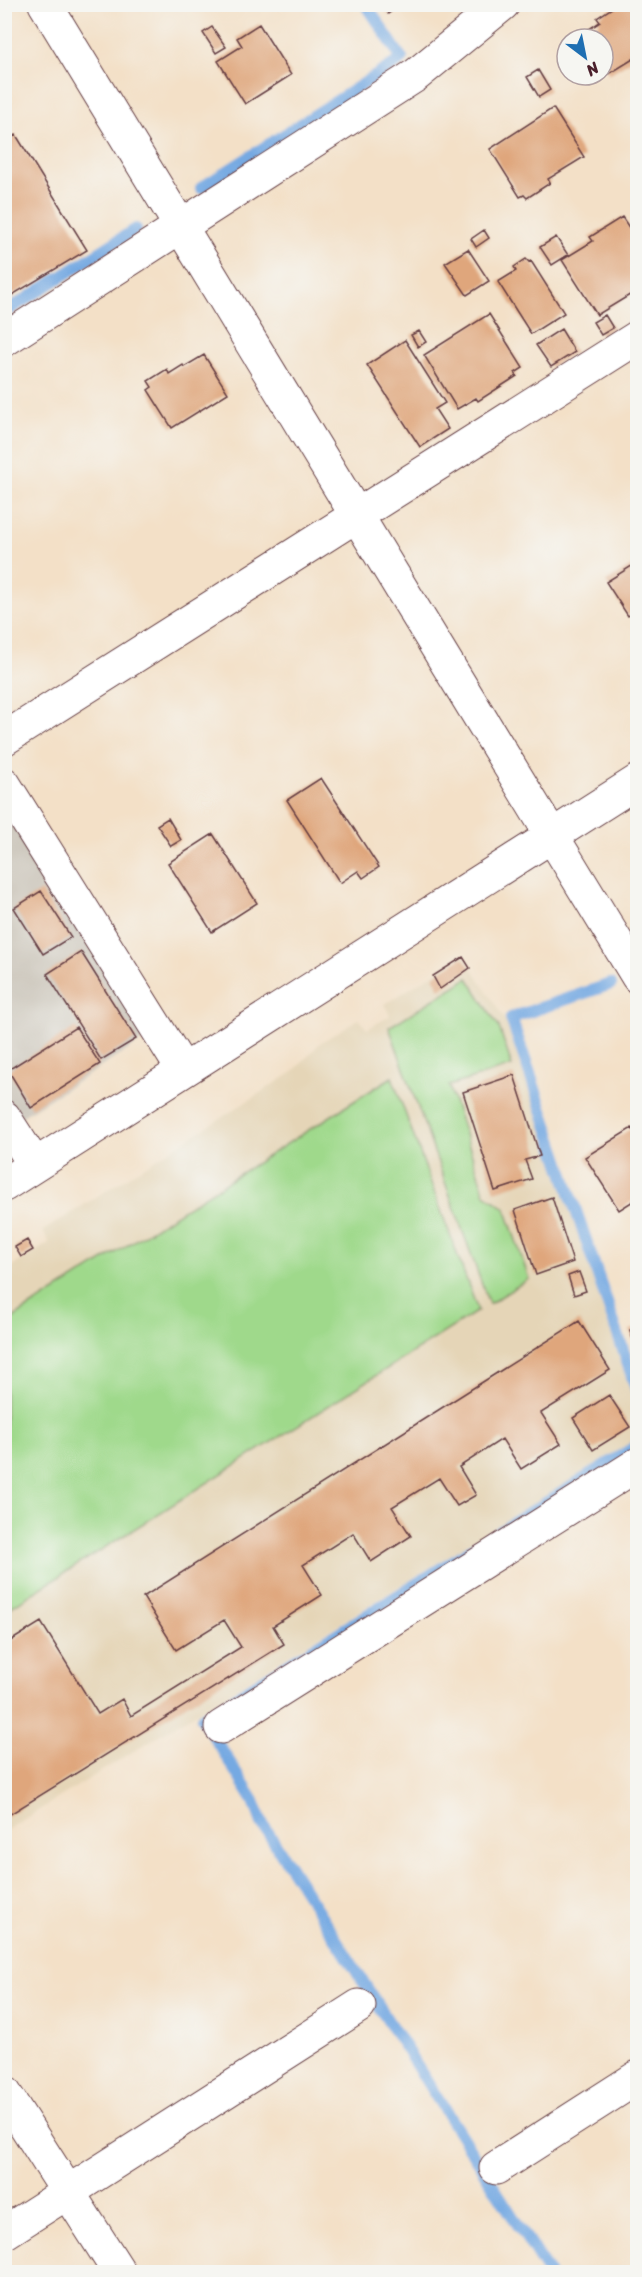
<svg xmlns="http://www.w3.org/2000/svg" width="642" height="2277" font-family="Sriracha,sans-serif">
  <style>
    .built { fill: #e5d5b7 }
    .industrial { fill: #c9c3b8 }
    .green { fill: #9fd98b; stroke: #747c5b; stroke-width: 1.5 }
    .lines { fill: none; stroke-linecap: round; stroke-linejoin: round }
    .stream { stroke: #74a9e2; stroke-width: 12 }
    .building { fill: #dfa67c }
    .minor-casing { stroke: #633c42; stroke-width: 35 }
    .minor { stroke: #fff; stroke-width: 33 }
  </style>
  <rect width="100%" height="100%" fill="#f6f6f2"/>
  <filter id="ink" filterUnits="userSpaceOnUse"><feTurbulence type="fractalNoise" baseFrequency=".0167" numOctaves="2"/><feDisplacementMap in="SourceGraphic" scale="12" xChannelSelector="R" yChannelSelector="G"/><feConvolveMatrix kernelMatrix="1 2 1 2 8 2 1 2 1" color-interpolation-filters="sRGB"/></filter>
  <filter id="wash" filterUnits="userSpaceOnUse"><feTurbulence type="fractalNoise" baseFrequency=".008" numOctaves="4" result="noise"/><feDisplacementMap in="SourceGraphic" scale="24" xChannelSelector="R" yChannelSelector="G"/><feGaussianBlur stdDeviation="1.35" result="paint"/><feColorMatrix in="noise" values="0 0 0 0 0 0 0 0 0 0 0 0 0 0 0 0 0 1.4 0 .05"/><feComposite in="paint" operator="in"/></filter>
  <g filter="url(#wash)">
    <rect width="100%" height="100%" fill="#f3e0c7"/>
    <path class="built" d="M464,955L507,1023L637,1410V1439L5,1831V1271L49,1243L43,1231L293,1072L320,1043L359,1019L367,1029L390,1016L385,1004Z"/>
    <path class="industrial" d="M4,810L147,1038L5,1127H4Z"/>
    <path class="green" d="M468,978L499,1027L512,1066L449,1086L485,1194L505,1208L529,1279L489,1304L389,1027Z
      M392,1077L478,1311L5,1611V1323Z"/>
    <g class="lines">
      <path class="stream" d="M201,188L402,59L366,4
        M4,313L136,229
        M611,984L511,1018L638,1394
        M548,2272L262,1823L254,1801L202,1718L638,1445"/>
    </g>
    <g id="blocks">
      <path class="building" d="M382,4H402L388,14Z
        M618,4H634L638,11V56L609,74L603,64V39H587L583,33L600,22L597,18Z
        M259,24L291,75L245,104L218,61L242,46L237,38Z
        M212,27L226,47L216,53L203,33Z
        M538,70L550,90L539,97L527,77Z
        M553,108L584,157L548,179L550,183L527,198L524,195L520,197L490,149Z
        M16,135L87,250L4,300V142Z
        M622,217L638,241V290L597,315L562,260L593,241L590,237Z
        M484,230L489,238L476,247L471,239Z
        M556,237L568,255L552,265L540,247Z
        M468,249L489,281L467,295L445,263Z
        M526,259L529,262L531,261L564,313L531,334L498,282L516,271L514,267Z
        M489,314L523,368L515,373L517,376L478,401L476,398L457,409L424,355Z
        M605,315L613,328L601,335L593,322Z
        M561,329L575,352L551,367L536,345Z
        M419,331L426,342L418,347L411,335Z
        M405,340L445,403L435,409L448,429L420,447L367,365Z
        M204,355L228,393L172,428L148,390L152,387L148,381L167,369L169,374L183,365L184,367Z
        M638,562V620L631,614L628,616L606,582Z
        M321,778L379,867L363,878L358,871L340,883L287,800Z
        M168,818L181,840L171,846L157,825Z
        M213,834L257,903L212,932L168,863Z
        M41,891L71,937L43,954L14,908Z
        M81,952L136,1039L101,1060L47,974Z
        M463,957L470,968L440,989L433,976Z
        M76,1027L100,1064L31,1108L8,1070Z
        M514,1075L540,1156L525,1160L532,1179L495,1191L463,1092Z
        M632,1128L638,1137V1198L619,1210L585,1157Z
        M552,1197L573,1262L536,1275L515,1210Z
        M27,1240L33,1250L21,1257L15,1247Z
        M579,1272L586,1291L574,1295L568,1276Z
        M579,1321L610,1370L541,1413L561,1444L521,1469L502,1439L459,1467L476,1495L457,1506L439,1478L392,1507L411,1536L371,1562L353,1533L303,1565L322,1595L273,1626L284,1644L4,1818V1645L41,1622L98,1714L122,1699L131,1716L241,1647L224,1620L176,1650L143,1597Z
        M638,1328V1352H637L630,1330Z
        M609,1395L630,1427L593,1450L573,1418Z"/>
    </g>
  </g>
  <g filter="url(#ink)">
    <use href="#blocks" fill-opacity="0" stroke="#633c42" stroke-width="1.5"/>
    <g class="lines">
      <g class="minor-casing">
        <path id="minor" d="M45,4L638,977
          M4,340L416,75L503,4
          M4,739L638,337
          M4,784L183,1070
          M4,1117L35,1165
          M4,1185L638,781
          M221,1727L638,1464
          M4,2092L119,2272
          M496,2168L638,2077
          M4,2233L359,2006"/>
      </g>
      <use href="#minor" class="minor"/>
    </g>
  </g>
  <rect width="642" height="2277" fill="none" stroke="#f6f6f2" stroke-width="24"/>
  <g transform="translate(585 57) rotate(148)"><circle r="28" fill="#f6f6f2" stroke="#b1a0a2" stroke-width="1.5"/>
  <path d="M0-4.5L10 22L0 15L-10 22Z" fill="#1f6fb2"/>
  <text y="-9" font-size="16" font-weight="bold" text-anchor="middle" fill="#4a1f2b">N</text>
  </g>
</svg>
